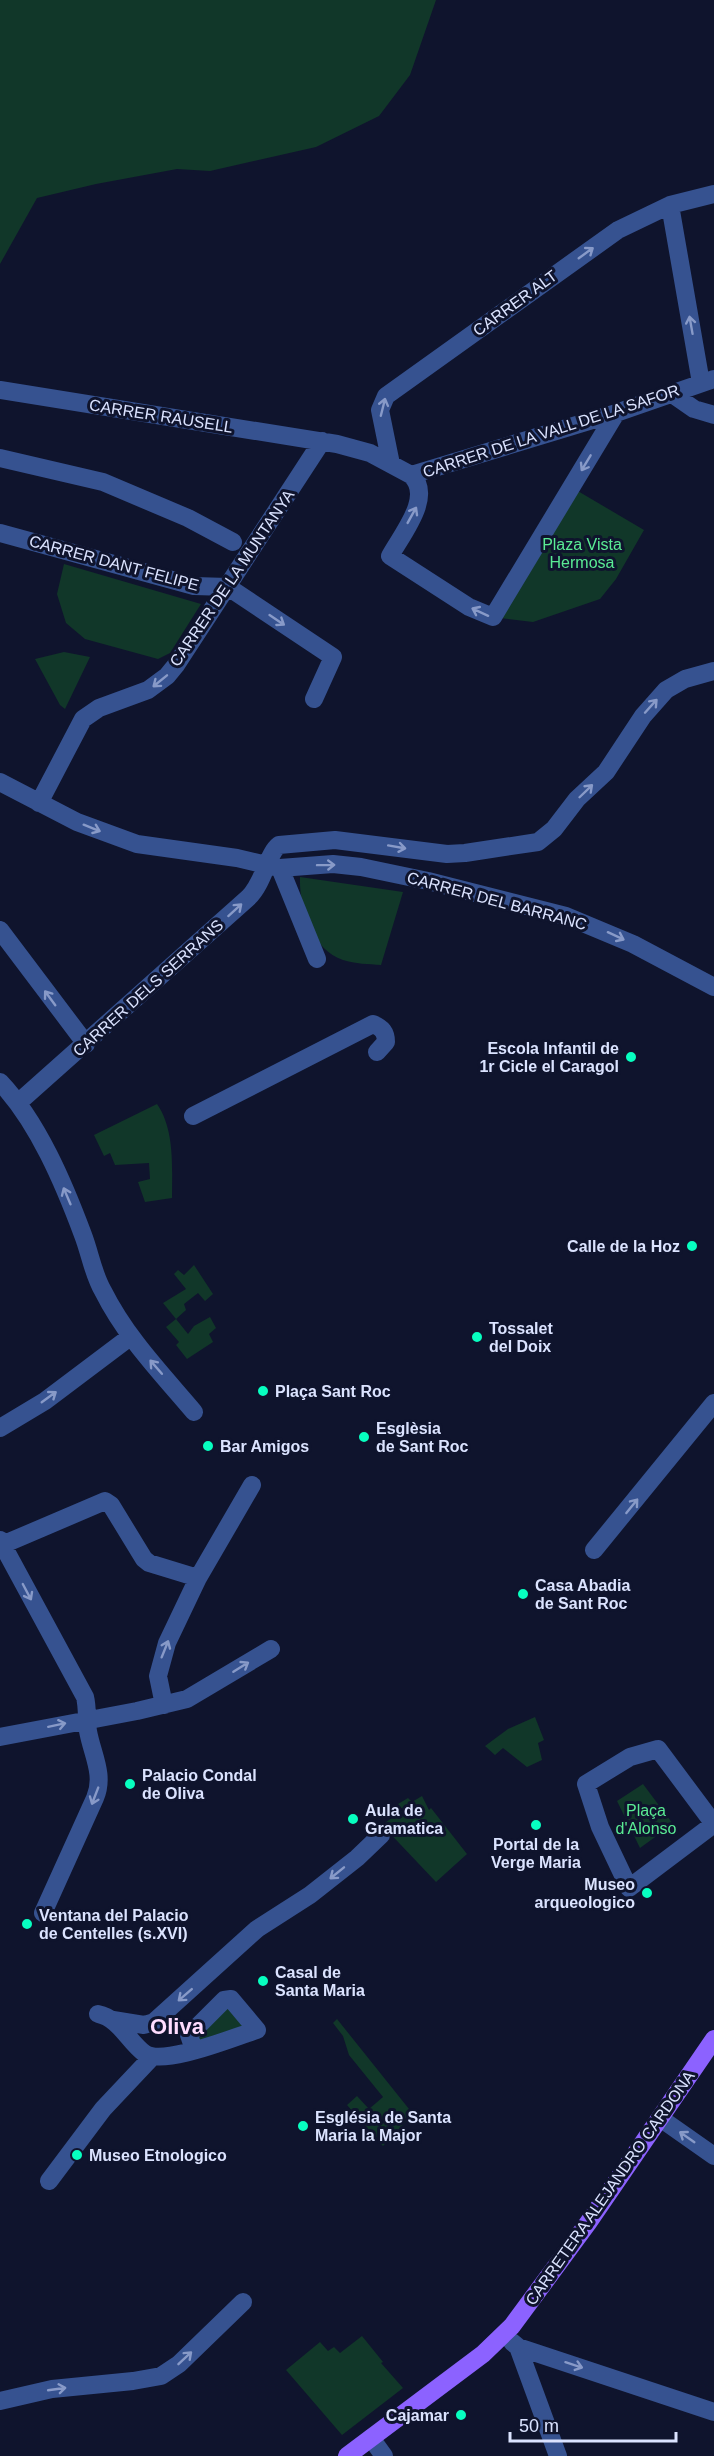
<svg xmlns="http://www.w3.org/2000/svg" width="714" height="2456" font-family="Helvetica,sans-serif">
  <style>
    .green { fill: #113729 }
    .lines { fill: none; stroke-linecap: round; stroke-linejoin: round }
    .minor { stroke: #365290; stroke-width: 18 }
    .major { stroke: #8c62ff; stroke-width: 18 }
    .oneway { stroke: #889ac8 }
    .poi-dot { fill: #07ffc0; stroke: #0f142d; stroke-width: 2 }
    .labels { text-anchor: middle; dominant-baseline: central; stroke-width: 6; stroke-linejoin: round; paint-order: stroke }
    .street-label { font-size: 16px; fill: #dbe3ff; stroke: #0f142d }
    .park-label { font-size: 16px; fill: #5aeb94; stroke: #0f142d }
    .poi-label { font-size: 16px; font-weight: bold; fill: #dbe3ff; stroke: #0f142d; text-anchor: start }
    .district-label { font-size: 22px; font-weight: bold; fill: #fdf; stroke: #0f142d }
  </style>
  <rect width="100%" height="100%" fill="#0f142d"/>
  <path class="green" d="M0,0H436L410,75L379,116L316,147L210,171L177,169L96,184L37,198L0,264Z
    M571,487L644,530L616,579L600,599L533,622L493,617Z
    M64,564L201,604L170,653L158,659L85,639L66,623L57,594Z
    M64,652L90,657L65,709L60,705L35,659Z
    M300,877L403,892L381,965C369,964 355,964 343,960C312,950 299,907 300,877Z
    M157,1104C175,1130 172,1167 172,1198L145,1202L138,1182L150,1179L149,1163L115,1165L110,1153L104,1156L94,1135Z
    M194,1265L213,1294L205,1301L198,1293L184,1304L186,1310L176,1319L188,1334L194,1326L210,1317L216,1328L209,1334L213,1342L187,1359L176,1345L179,1342L166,1327L176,1319L163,1303L186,1289L174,1274L178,1270L184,1275Z
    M535,1717L544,1740L538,1743L542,1760L527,1767L503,1748L495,1755L485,1746L508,1729Z
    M643,1784L673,1824L640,1848L617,1801Z
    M422,1796L429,1810L431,1808L467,1854L436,1882L382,1825L403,1810L398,1804L408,1798L412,1802Z
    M224,2001L255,2030L194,2050L190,2035Z
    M337,2019L413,2114L383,2146L347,2105L357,2096L369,2109L383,2097L349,2055L343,2036L333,2023Z
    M362,2336L383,2362L381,2363L403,2388L342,2435L286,2370L320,2342L328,2351L334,2347L340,2353Z"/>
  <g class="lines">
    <path class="minor" d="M670,205L701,383
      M0,390L337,444L370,453L411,475L616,413L714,379
      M671,393L694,409L714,415
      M0,458L103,482L188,518L233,542
      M391,464L380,410L386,396L618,230L670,205L714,194
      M411,475C434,496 402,534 390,556L469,607L493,617L616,413
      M0,533L194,586L228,587L333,657L314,699
      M0,782L77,822L137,844L237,858L280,868L333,864L361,867L428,881L566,916L633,944L714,987
      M39,803L83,719L99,708L148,690L167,676L176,665L322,441
      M280,868L317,959
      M0,930L86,1044
      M0,1082C38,1122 64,1184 83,1235C90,1253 93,1274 103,1291C126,1337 161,1373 194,1412
      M19,1102L248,898C264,883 267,854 279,845L335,840L447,854L465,853L538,842L554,829L577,799L606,772L643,716L666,690L685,679L714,671
      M193,1116L373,1024C382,1028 386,1032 386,1042L377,1052
      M0,1428L45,1401L130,1337
      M0,1540L85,1697C88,1709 86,1720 88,1731C92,1754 105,1775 95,1798L43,1913
      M2,1545L105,1501L111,1505L144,1559L149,1563L198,1578
      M594,1550L714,1403
      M164,1705L158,1676L167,1643L198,1578L252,1485
      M0,1737L137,1711L187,1699L271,1649
      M658,1749L714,1824L629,1888L600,1827L586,1784L630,1757Z
      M98,2014C119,2018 128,2041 144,2053C163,2067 234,2037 257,2030L231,1999L224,2000L189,2035L194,2050
      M113,2020L144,2025L154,2022L257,1929L310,1895L357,1858L381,1835
      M660,2118L714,2156
      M49,2181L103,2109L152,2057
      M512,2342L518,2347L558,2456
      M518,2347L714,2412
      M0,2401L52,2389L133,2381L161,2376L179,2364L243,2302
      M371,2438L384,2456"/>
    <path class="major" d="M347,2456L483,2354L512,2326L588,2223L714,2039"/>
  </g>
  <defs><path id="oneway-shaft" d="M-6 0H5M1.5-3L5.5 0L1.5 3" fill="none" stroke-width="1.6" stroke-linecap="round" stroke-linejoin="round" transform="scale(1.5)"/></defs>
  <g class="oneway">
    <use href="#oneway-shaft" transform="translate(586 253) rotate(-36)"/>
    <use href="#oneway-shaft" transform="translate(691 325) rotate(-100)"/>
    <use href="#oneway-shaft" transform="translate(383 407) rotate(-76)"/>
    <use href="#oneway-shaft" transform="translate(586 463) rotate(121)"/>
    <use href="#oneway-shaft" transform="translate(412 515) rotate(-61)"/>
    <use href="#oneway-shaft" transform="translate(480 612) rotate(-155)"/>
    <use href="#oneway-shaft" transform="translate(277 620) rotate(34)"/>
    <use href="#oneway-shaft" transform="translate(160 681) rotate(141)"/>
    <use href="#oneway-shaft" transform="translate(651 706) rotate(-48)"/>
    <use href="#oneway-shaft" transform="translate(586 791) rotate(-44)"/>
    <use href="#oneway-shaft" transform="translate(92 828) rotate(22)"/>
    <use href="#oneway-shaft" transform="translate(397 847) rotate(10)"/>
    <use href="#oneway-shaft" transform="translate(326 865) rotate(-1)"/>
    <use href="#oneway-shaft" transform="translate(235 910) rotate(-42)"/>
    <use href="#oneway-shaft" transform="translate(616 936) rotate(25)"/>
    <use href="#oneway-shaft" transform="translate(50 998) rotate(-126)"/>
    <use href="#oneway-shaft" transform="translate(67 1196) rotate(-113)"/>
    <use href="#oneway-shaft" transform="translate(156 1367) rotate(-131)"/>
    <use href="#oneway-shaft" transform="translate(49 1397) rotate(-36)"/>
    <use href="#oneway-shaft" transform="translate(632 1506) rotate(-51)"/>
    <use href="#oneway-shaft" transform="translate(27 1592) rotate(62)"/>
    <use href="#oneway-shaft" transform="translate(165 1649) rotate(-68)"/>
    <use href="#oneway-shaft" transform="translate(241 1667) rotate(-32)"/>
    <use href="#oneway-shaft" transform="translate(57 1725) rotate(-12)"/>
    <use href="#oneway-shaft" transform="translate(95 1796) rotate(111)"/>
    <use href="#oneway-shaft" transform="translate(337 1873) rotate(141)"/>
    <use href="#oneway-shaft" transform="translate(185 1995) rotate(139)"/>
    <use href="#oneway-shaft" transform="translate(687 2137) rotate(-145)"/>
    <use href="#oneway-shaft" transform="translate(185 2358) rotate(-43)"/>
    <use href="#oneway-shaft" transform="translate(574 2365) rotate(18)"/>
    <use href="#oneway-shaft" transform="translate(57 2389) rotate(-8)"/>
  </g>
  <g class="poi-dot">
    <circle cx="631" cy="1057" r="6"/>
    <circle cx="692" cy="1246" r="6"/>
    <circle cx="477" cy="1337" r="6"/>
    <circle cx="263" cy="1391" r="6"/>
    <circle cx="364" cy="1437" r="6"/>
    <circle cx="208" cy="1446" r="6"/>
    <circle cx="523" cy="1594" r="6"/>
    <circle cx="130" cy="1784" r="6"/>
    <circle cx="353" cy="1819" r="6"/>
    <circle cx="536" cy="1825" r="6"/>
    <circle cx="647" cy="1893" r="6"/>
    <circle cx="27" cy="1924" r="6"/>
    <circle cx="263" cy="1981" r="6"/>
    <circle cx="303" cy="2126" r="6"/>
    <circle cx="77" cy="2155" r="6"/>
    <circle cx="461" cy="2415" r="6"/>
  </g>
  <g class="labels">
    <g class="street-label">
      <text transform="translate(515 303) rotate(-36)">CARRER ALT</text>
      <text transform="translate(161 416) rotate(9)">CARRER RAUSELL</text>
      <text transform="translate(551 431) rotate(-18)">CARRER DE LA VALL DE LA SAFOR</text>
      <text transform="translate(114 563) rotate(15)">CARRER DANT FELIPE</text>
      <text transform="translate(232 578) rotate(-56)">CARRER DE LA MUNTANYA</text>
      <text transform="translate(497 901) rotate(15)">CARRER DEL BARRANC</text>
      <text transform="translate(148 988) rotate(-42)">CARRER DELS SERRANS</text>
      <text transform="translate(610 2188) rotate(-55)">CARRETERA ALEJANDRO CARDONA</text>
    </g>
    <g class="park-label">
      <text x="582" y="544">Plaza Vista<tspan x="582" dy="18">Hermosa</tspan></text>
      <text x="646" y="1810">Plaça<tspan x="646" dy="18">d'Alonso</tspan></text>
    </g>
    <g class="poi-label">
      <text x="619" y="1048" text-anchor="end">Escola Infantil de<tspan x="619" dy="18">1r Cicle el Caragol</tspan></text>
      <text x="680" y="1246" text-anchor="end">Calle de la Hoz</text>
      <text x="489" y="1328">Tossalet<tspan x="489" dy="18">del Doix</tspan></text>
      <text x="275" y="1391">Plaça Sant Roc</text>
      <text x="376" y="1428">Esglèsia<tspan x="376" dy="18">de Sant Roc</tspan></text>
      <text x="220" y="1446">Bar Amigos</text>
      <text x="535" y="1585">Casa Abadia<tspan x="535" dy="18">de Sant Roc</tspan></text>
      <text x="142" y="1775">Palacio Condal<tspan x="142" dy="18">de Oliva</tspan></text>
      <text x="365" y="1810">Aula de<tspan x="365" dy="18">Gramatica</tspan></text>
      <text x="536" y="1844" text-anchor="middle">Portal de la<tspan x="536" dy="18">Verge Maria</tspan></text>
      <text x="635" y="1884" text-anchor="end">Museo<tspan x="635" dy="18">arqueologico</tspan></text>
      <text x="39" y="1915">Ventana del Palacio<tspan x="39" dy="18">de Centelles (s.XVI)</tspan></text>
      <text x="275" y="1972">Casal de<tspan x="275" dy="18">Santa Maria</tspan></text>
      <text x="315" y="2117">Església de Santa<tspan x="315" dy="18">Maria la Major</tspan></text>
      <text x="89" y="2155">Museo Etnologico</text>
      <text x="449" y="2415" text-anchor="end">Cajamar</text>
    </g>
    <g class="district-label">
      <text x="177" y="2026">Oliva</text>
    </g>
  </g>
  <path d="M510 2432v9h166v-9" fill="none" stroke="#dbe3ff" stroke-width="3"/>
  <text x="519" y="2432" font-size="18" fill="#dbe3ff" stroke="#0f142d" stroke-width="4.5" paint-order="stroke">50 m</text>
</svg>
